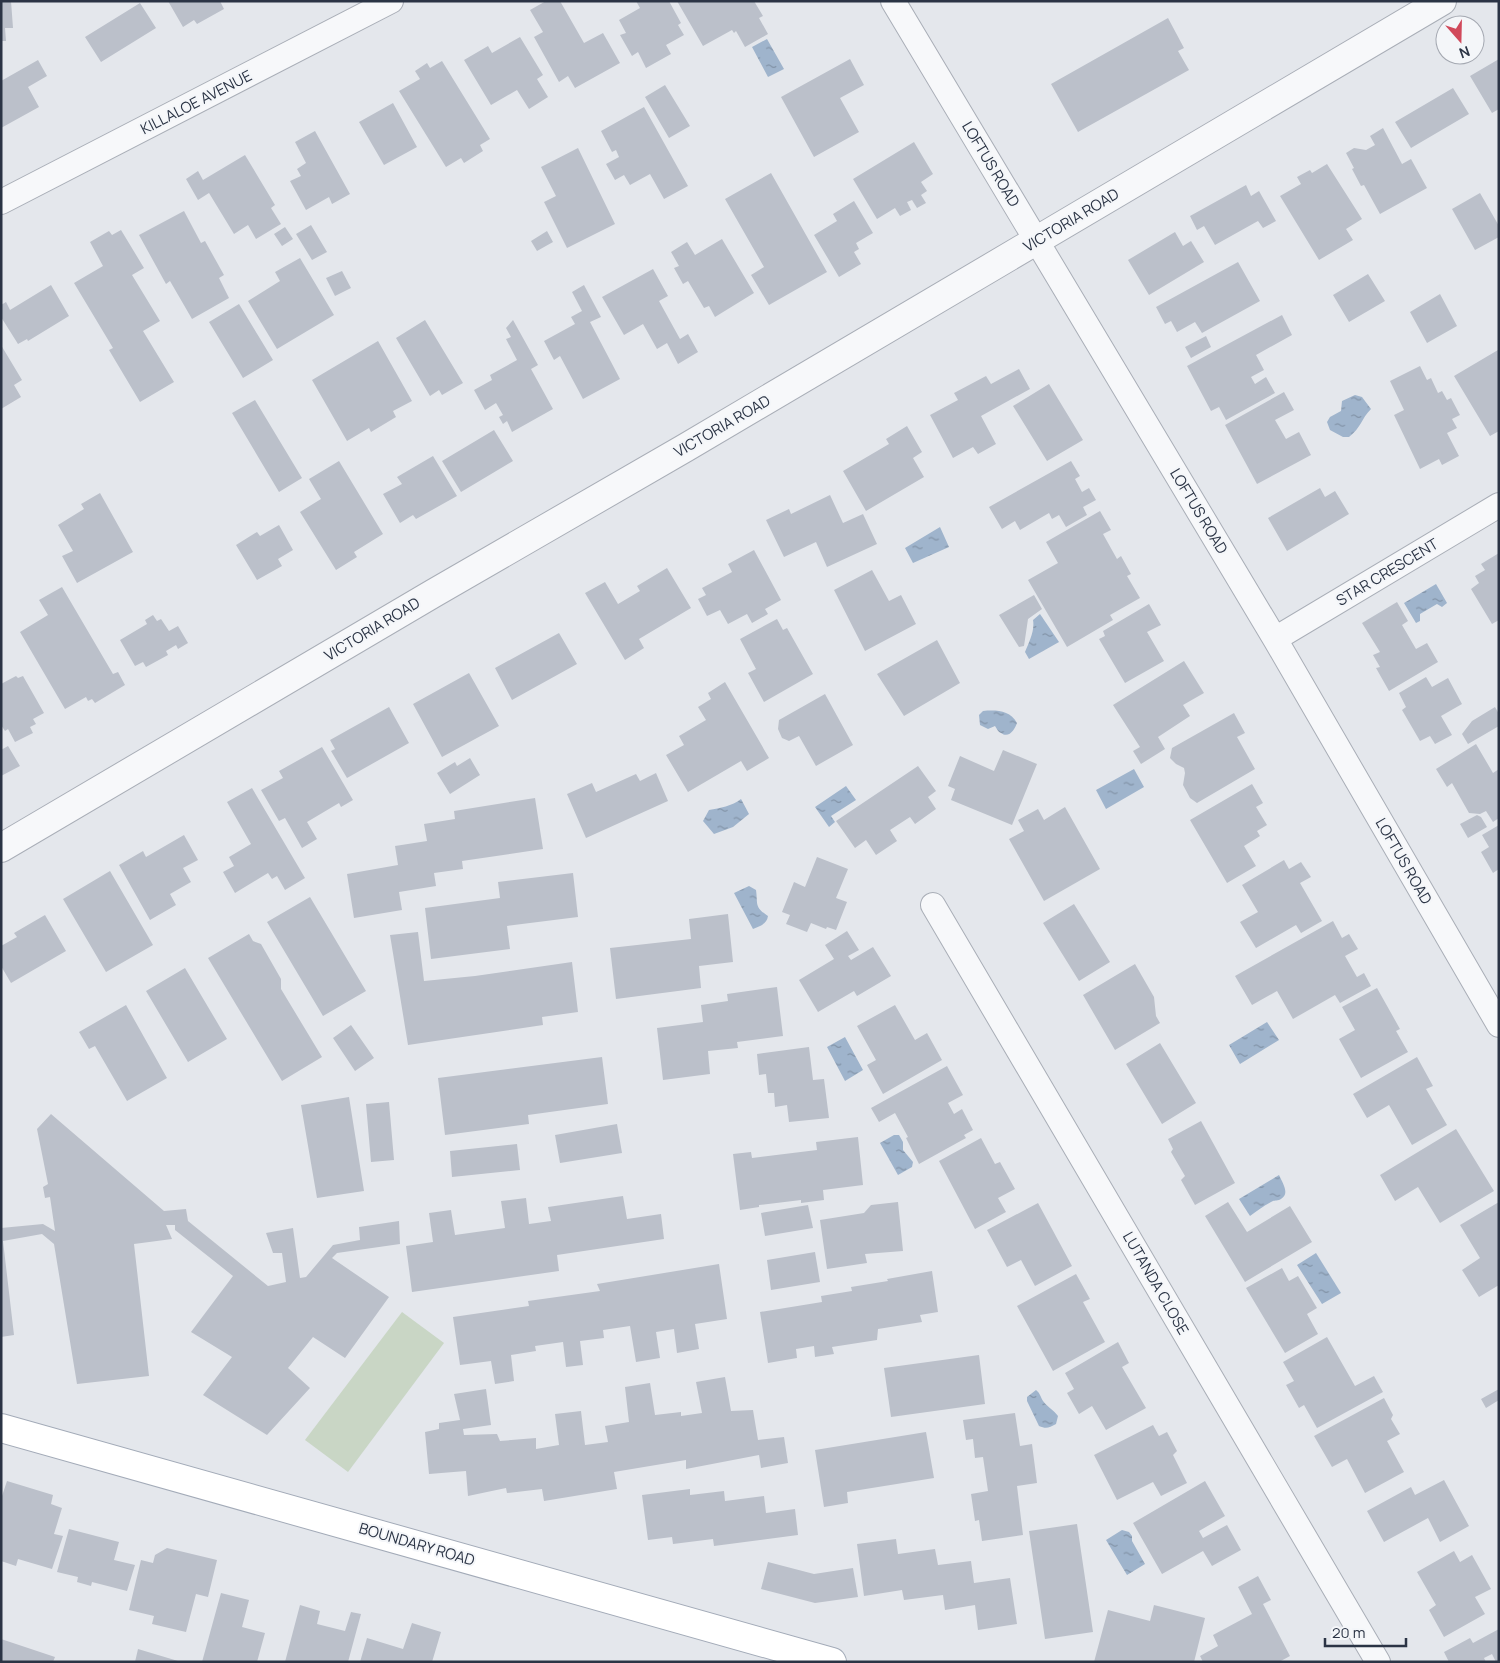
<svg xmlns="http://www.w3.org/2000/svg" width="1500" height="1663" font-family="Manrope,sans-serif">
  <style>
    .park { fill: #c9d6c5 }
    .water { fill: url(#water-ripples) }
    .building { fill: #bbc0ca }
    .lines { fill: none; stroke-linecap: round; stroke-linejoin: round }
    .minor-casing { stroke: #a9aeb7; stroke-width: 26 }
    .tertiary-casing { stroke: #a9aeb7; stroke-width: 30 }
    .primary-casing { stroke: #a3abb8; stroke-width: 30 }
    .minor { stroke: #f7f8fa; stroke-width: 24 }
    .tertiary { stroke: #f7f8fa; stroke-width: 28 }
    .primary { stroke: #fff; stroke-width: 28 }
    .labels { text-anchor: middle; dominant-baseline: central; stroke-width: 4; stroke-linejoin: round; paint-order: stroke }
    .street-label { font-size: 15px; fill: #2b3445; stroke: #f4f6f9 }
  </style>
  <defs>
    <pattern id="water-ripples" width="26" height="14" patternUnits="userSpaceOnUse" patternTransform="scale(1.25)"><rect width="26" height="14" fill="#9fb4cc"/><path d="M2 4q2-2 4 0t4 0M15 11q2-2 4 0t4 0" fill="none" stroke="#8293a7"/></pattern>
  </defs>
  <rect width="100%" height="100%" fill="#e4e7ec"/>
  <path class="park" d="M402,1312L444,1343L348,1472L305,1440Z"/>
  <path class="water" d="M767,39L784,69L768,77L752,47Z
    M1355,395L1362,397L1371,409C1361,419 1361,428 1349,437H1343L1330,430L1327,422L1330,417L1341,411L1342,401Z
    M940,527L949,547L913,563L905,548Z
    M1436,584L1447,603L1442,607L1437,604L1420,614V621L1416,623L1404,603Z
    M1040,614L1059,642L1029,659L1025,652C1029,642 1035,631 1033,620Z
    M983,711C996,710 1010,710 1017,723C1015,729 1009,739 1001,733C998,732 997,729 995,726L988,729L980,725L979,715Z
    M1134,769L1144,787L1106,809L1096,790Z
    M846,786L856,800L831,816L835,822L829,827L815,807Z
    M741,799L749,814L733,827L714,834L703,821L709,810C720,808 732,806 741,799Z
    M749,886L756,890C758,904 754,907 768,916C767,924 760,926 753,929L734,893Z
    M1267,1022L1279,1040L1240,1064L1229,1045Z
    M845,1037L863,1070L845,1081L827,1047Z
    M894,1135H899L903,1142V1150L913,1162L912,1167L898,1175L880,1143Z
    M1279,1175C1283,1184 1291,1195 1279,1200C1275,1201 1274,1200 1271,1202C1263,1206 1257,1211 1250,1216L1239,1199Z
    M1316,1253L1341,1293L1322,1304L1297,1265Z
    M1036,1390C1040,1393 1040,1396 1043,1401C1047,1407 1054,1410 1058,1416L1056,1424C1049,1428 1046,1429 1039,1426L1027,1401V1397Z
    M1122,1530L1129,1532L1132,1536V1541L1145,1564L1127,1575L1106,1540Z"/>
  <path class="building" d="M1,1H11L13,28H5L6,41H1Z
    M168,1H220L224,9L197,24L194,20L183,27Z
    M546,1H560L584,43L603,33L620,63L575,88L568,76L559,82L534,37L543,32L530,10Z
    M636,1H669L681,23L678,25L684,35L666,45L671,54L646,68L638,52L632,56L620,35L626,33L619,20L640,8Z
    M677,1H754L763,16L759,18L768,34L745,47L736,31L734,33L732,30L703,46Z
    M140,3L156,28L101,62L85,37Z
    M1168,18L1184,48L1178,51L1189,70L1078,132L1051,84Z
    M520,37L543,75L537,79L548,97L529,109L517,90L491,105L464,60L488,46L492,53Z
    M850,59L864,85L840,98L859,132L814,157L781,97Z
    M1499,59V109L1492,113L1470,76Z
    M38,60L47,76L28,87L39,107L1,128V81Z
    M442,61L490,139L480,145L483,151L464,163L461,158L446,167L399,91L420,79L415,71L427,63L430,68Z
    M665,85L690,126L669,138L645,97Z
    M1453,88L1469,114L1411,148L1395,122Z
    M393,103L417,147L384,165L359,122Z
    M644,107L688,186L664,199L650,174L630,185L624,175L615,180L606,164L619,157L616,150L612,152L601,131Z
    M1383,128L1402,164L1411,159L1427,188L1380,214L1364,185L1361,186L1352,169L1354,168L1346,153L1354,148L1366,150L1375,145L1370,136Z
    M315,131L350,194L332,204L329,197L306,210L290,181L301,176L297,169L306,163L295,142Z
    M914,142L933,174L921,182L927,191L921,195L926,203L917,208L912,200L907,202L911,210L900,216L895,208L877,219L853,179Z
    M578,148L615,224L567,248L544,202L556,196L541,167Z
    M245,155L275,205L271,208L281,224L256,239L248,225L234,234L209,193L198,200L186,179L198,171L203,180Z
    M1327,164L1362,219L1346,229L1353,240L1319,260L1280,196L1301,184L1297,177L1310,170L1312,173Z
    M771,173L827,272L769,305L751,275L764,267L725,199Z
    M1246,185L1251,196L1259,191L1276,221L1263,228L1258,221L1215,245L1204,226L1197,230L1190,216Z
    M1480,193L1499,226V237L1475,250L1452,209Z
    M854,201L873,233L856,243L859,249L854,252L861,264L839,277L814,235L837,221L833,214Z
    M184,211L201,243L205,241L224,275L219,278L229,298L192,319L170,281L166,284L139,235Z
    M311,225L327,252L312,260L296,234Z
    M285,227L293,239L282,246L274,234Z
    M121,230L144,268L132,275L160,321L143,331L174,382L140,402L109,350L113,348L74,283L103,266L90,242L109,231L112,235Z
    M547,231L553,242L537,251L531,241Z
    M1175,232L1183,246L1191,241L1204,262L1149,295L1128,260Z
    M722,239L754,293L715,317L709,306L704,308L688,281L683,284L674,268L679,266L671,252L687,242L695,255Z
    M300,258L334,315L277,349L248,301L280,281L275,272Z
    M1238,262L1260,301L1202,333L1195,322L1177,332L1171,321L1165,324L1156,307Z
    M653,269L668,296L659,301L680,339L688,334L698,352L678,364L667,343L657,349L643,324L624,335L602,297Z
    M342,271L351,288L335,296L326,278Z
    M1368,274L1385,301L1349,322L1333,295Z
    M51,285L69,316L28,341L27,339L18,344L1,317V305L6,302L10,310Z
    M584,285L601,317L590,322L620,379L583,399L560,356L554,360L544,341L575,324L571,317L582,311L572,292Z
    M1440,294L1457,326L1427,343L1410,312Z
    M239,304L273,360L243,378L209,322Z
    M1282,315L1292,335L1256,355L1264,370L1251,377L1255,384L1266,377L1275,393L1226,420L1219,407L1211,411L1187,366Z
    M425,320L463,383L442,395L439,390L430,396L396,338Z
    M513,320L538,365L531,369L553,409L512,432L507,421L503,424L499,417L503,415L496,403L485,410L474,390L492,380L490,375L517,360L506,339L511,337L506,328Z
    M1206,336L1211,347L1191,358L1185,347Z
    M378,341L412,401L393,411L396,417L371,432L369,428L347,441L312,380Z
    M1,345L22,380L14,385L21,397L1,409Z
    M1498,350L1499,431L1490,436L1454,376Z
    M1420,366L1427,380L1431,378L1438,393L1442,391L1447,400L1451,398L1460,415L1452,419L1457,428L1447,433L1459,456L1442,465L1439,459L1420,469L1394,415L1404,410L1390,381Z
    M1019,369L1030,389L981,416L996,444L978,454L973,447L953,458L930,415L958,400L954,393L986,376L991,384Z
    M1049,384L1083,440L1047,461L1013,406Z
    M1284,392L1294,410L1275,420L1286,439L1299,432L1311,455L1257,484L1225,425Z
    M255,400L302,478L279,492L232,413Z
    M907,426L922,452L913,458L924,477L866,511L843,471L889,444L886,439Z
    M494,430L513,461L461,492L442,461Z
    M433,456L457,496L416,519L413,515L400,523L383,494L402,484L397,477Z
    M339,461L383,534L354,552L357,557L336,570L300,512L321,499L309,479Z
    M1071,461L1080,476L1075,479L1082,492L1089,488L1096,500L1083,507L1087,515L1066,527L1059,515L1052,519L1049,513L1020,530L1015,521L1002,529L989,507Z
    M1320,488L1325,497L1335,491L1349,514L1287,551L1268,518Z
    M100,493L133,552L77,583L62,556L73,551L58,525L84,509L81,504Z
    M830,495L843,523L863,514L877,544L827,567L816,542L784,557L766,520L789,509L791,514Z
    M1100,511L1111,530L1103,534L1117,559L1121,556L1131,574L1127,576L1140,598L1110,615L1113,620L1067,647L1028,580L1058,563L1046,542Z
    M279,525L293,550L278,559L282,566L257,580L236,545L257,532L260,536Z
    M754,550L781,600L765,609L768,614L752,623L747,614L728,624L720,610L707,616L698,599L706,595L702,588L732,572L728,564Z
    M1499,553V620L1492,624L1471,589L1479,583L1475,576L1485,570L1481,564Z
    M667,568L691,608L639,639L644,648L625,660L585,593L605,582L618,604L640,591L637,586Z
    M872,570L889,601L901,595L916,624L865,651L834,590Z
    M62,587L113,674L118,672L125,685L95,703L92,699L88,701L86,697L65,709L20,632L48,615L39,600Z
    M1034,595L1042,609L1028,619L1024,646L1019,647L999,615Z
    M1397,602L1408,621L1402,625L1416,649L1427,643L1438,662L1389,691L1376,668L1380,667L1373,655L1380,652L1362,623Z
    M1149,604L1161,625L1147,632L1164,661L1125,683L1099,639L1105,636L1103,631Z
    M153,615L157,621L161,619L169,631L178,626L188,643L178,649L176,645L166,651L168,655L146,667L143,662L135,666L120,640L147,624L145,620Z
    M777,619L783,630L787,628L813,674L764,702L748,673L756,669L740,639Z
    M559,633L577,664L512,700L495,668Z
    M937,640L960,683L904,716L877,674Z
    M1184,661L1204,693L1183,705L1190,716L1158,737L1165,749L1141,764L1133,751L1140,747L1113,705Z
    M469,673L499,726L442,757L413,704Z
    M16,676L18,678L23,676L44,713L33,719L36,724L30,727L33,733L15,742L8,729L5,731L1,725V684Z
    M1426,677L1432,687L1448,678L1462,704L1441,716L1452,735L1435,744L1430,736L1420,741L1402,710L1406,707L1399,693Z
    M725,682L769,758L747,771L741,761L688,792L666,755L684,745L679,736L706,720L698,707L711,699L708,693Z
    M825,694L853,745L816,766L799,736L789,741L782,738L778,729L779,720Z
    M389,707L409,743L347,778L331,751L335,749L330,740Z
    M1495,707L1499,714V726L1468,744L1462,734L1472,721Z
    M1234,713L1245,733L1237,737L1255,769L1197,803L1190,798L1183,785L1185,773L1184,768L1176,764L1170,758L1172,748Z
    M1476,744L1493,773L1499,769V818L1493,822L1486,811L1480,814L1469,813L1452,783L1447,787L1436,769Z
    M8,746L20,766L1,776V750Z
    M322,747L353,800L341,807L339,803L307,822L317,839L302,848L285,818L279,821L261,790L283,778L279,771Z
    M1003,750L1037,764L1012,825L951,800L955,789L948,786L960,756L994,771Z
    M470,758L480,775L450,794L437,773L455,762L457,766Z
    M918,766L936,791L928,797L936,809L915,824L910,817L890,830L897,841L876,855L866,840L855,848L836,821Z
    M656,773L668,801L586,838L567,794L592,783L596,792L636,774L640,781Z
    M1252,784L1263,803L1256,807L1267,825L1257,831L1260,836L1244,846L1256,866L1227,883L1190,820Z
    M252,788L305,878L285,890L277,876L272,879L268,873L235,893L223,872L234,866L229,857L251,844L227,802Z
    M535,798L543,849L462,861L463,869L434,873L436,886L399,892L402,910L354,918L347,874L398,865L395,846L427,841L424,824L455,819L454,811Z
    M1065,807L1100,869L1044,901L1009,839L1024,831L1018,820L1038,809L1044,820Z
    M1477,815L1481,817L1487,827L1468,838L1460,824Z
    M1499,825V869L1493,873L1481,852L1489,847L1482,835Z
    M184,835L198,860L183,868L191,882L170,894L176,905L150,920L119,865L143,851L146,857Z
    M817,857L848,869L836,898L847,902L836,930L827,927L826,929L811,923L807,932L786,924L790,915L782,912L794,882L805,887Z
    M1284,860L1289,869L1301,862L1311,877L1300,883L1322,921L1301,933L1296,925L1256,948L1240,922L1258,912L1242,885Z
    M110,871L153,945L106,972L63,899Z
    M573,873L578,917L507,926L510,949L431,959L425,908L500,898L498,882Z
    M310,897L366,991L323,1016L267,922Z
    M1074,904L1110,962L1079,981L1043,923Z
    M728,914L733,962L699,966L701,988L616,999L610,948L691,939L689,919Z
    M45,915L66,951L11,983L1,966V946L17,937L14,933Z
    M1333,921L1342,938L1349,934L1358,949L1345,956L1357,977L1364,973L1371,986L1340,1003L1335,995L1293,1019L1277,991L1252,1005L1235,976Z
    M847,931L859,950L848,956L851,960L873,947L891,976L857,996L854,991L818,1012L799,980L834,959L825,945Z
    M418,932L424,981L475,976L572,962L578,1012L542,1017L543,1025L408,1045L390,935Z
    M249,934L253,941L261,944L281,979V989L322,1057L282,1081L208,958Z
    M1135,964L1154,997L1156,1016L1160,1023L1115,1050L1083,995Z
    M185,968L227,1039L188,1062L146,991Z
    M777,987L783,1036L737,1042L738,1048L708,1051L710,1074L663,1080L657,1028L703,1022L701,1005L728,1001L727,994Z
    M1377,988L1400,1029L1396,1031L1408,1052L1361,1078L1339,1039L1355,1030L1342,1007Z
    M126,1005L167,1078L127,1101L95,1046L89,1049L79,1032Z
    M895,1005L915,1040L927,1033L942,1060L883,1094L867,1065L876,1060L857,1026Z
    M351,1025L374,1058L355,1071L333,1038Z
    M1160,1043L1196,1103L1162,1124L1126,1064Z
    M809,1047L813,1080L824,1079L829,1118L789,1122L787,1105L775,1107L774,1093H768L766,1074L759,1075L757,1054Z
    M602,1057L608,1104L528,1115L529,1124L445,1135L438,1078Z
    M1417,1057L1433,1086L1426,1089L1447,1125L1412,1145L1389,1105L1367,1118L1353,1094Z
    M947,1066L963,1095L948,1103L954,1114L962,1109L973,1130L964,1135L966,1138L919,1164L906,1138L908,1137L895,1113L879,1122L871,1108Z
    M349,1097L364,1191L317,1198L301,1105Z
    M389,1102L394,1160L371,1162L366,1104Z
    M51,1114L164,1211L186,1209L188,1221L268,1286L286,1282L282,1253H273L266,1233L293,1228L300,1278L306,1277L333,1245L360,1240L359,1227L399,1221L400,1244L337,1253L332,1258L389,1297L345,1358L313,1337L288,1368L310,1388L267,1435L203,1395L232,1357L191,1332L233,1276L175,1230V1225H166L172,1239L134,1244L149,1376L77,1384L54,1244L42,1234L3,1241L14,1335L1,1337V1228L43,1224L55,1231L50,1197L45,1198L43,1187L48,1184L37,1129Z
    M1201,1121L1235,1183L1195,1205L1181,1180L1185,1176L1171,1152L1173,1149L1168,1139Z
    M617,1124L622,1153L560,1163L555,1135Z
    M1456,1129L1494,1191L1440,1223L1418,1187L1395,1201L1380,1175Z
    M858,1137L863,1185L823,1190L824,1200L801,1203V1200L759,1205V1207L740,1210L733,1154L751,1152L752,1158L817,1150L816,1142Z
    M981,1138L995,1164L1000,1162L1015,1189L998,1198L1006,1212L975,1229L939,1161Z
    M517,1144L520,1170L452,1177L450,1151Z
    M623,1196L627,1219L661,1214L664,1239L557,1255L559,1271L412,1292L406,1246L433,1242L429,1213L451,1210L455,1235L505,1228L501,1201L526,1198L529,1224L551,1221L548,1207Z
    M898,1202L903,1251L865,1254L867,1263L827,1269L820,1220L864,1213L871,1205Z
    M1228,1202L1247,1232L1290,1206L1312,1242L1245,1282L1205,1216Z
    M1499,1202V1285L1479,1297L1462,1270L1480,1258L1460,1225Z
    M1038,1203L1072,1266L1035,1286L1021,1260L1007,1267L987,1230Z
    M808,1205L813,1228L765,1236L761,1213Z
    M815,1252L820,1282L771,1290L767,1260Z
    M719,1264L727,1319L695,1324L699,1349L677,1353L674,1329L656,1332L660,1358L636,1362L630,1326L603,1330L604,1338L580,1341L583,1365L566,1367L563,1342L535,1346L536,1351L511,1355L514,1381L495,1384L491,1361L460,1365L453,1317L529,1306L528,1301L600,1291L597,1284Z
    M1282,1268L1289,1281L1298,1276L1317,1308L1307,1314L1318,1334L1285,1353L1246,1288Z
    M932,1271L938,1312L920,1315L922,1322L878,1329L877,1340L832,1347L834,1354L815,1357L814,1346L796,1349L797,1358L768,1363L760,1312L822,1302L821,1296L852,1291L851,1287L888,1281L887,1279Z
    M1076,1274L1090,1299L1083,1302L1105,1342L1053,1371L1017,1306Z
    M1327,1337L1355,1386L1374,1376L1383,1392L1317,1428L1304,1405L1299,1408L1286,1385L1294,1381L1283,1362Z
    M1118,1342L1129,1363L1122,1367L1146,1408L1106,1430L1092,1406L1079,1414L1067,1393L1074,1389L1065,1373Z
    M979,1355L985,1404L891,1417L884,1368Z
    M725,1377L731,1411L753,1410L758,1440L784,1437L788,1463L761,1468L759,1455L686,1469V1460L614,1472L617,1489L544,1501L542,1489L507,1493L506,1488L468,1496L466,1471L429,1474L425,1432L439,1429V1423L460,1420L454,1394L486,1389L491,1425L463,1429L464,1435L497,1434L500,1441L536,1438V1449L559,1445L555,1414L581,1411L585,1445L608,1442L605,1426L629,1422L625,1387L650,1383L655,1415L681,1412V1416L702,1413L696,1382Z
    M1499,1389V1400L1486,1408L1481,1399Z
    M1384,1398L1393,1415L1391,1419L1400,1434L1387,1441L1404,1472L1365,1493L1347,1459L1332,1467L1314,1436Z
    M1015,1413L1020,1446L1032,1444L1037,1483L1017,1486L1023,1535L982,1541L979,1520L975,1521L971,1494L988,1491L983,1457L975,1458L973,1439L966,1440L963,1420Z
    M1153,1425L1159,1436L1167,1432L1177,1451L1173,1455L1187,1483L1161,1496L1153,1482L1117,1500L1094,1455Z
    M926,1432L934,1478L847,1492L848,1503L824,1507L815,1450Z
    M1444,1480L1469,1526L1440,1542L1428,1518L1384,1542L1367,1511L1411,1487L1415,1495Z
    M7,1481L53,1495L51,1504L62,1508L54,1534L63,1536L52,1569L18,1559L16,1566L1,1561V1499Z
    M1205,1481L1225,1516L1199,1531L1203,1538L1227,1525L1241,1550L1212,1566L1203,1551L1162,1574L1133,1523Z
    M690,1489V1495L724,1491L725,1501L764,1496L766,1513L795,1509L798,1535L714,1546L713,1539L673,1544L672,1537L648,1540L642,1495Z
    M1077,1524L1093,1632L1045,1639L1029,1531Z
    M69,1529L119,1542L114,1560L135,1565L127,1591L92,1582L91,1586L77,1582L78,1577L57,1572Z
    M896,1539L898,1554L935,1549L938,1565L971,1561L974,1583L1010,1578L1017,1624L978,1630L975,1605L945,1610L943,1595L904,1600L902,1590L864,1596L857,1544Z
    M167,1548L217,1560L208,1597L196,1594L186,1632L152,1624L154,1616L129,1610L141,1560L153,1563L155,1555Z
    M1454,1551L1460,1562L1472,1555L1491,1589L1475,1597L1485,1614L1444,1637L1429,1610L1436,1605L1417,1572Z
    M768,1562L814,1574L853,1568L858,1597L815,1603L761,1589Z
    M1258,1576L1271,1600L1263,1604L1290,1656L1279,1662H1203L1200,1656L1218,1646L1213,1635L1252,1614L1238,1587Z
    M221,1593L249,1600L242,1627L265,1633L257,1662H202Z
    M300,1605L320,1611L317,1624L345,1631L351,1612L361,1614L348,1662H285Z
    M1154,1605L1205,1618L1194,1662H1094L1108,1610L1150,1621Z
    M412,1623L441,1632L432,1662H360L367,1638L403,1649Z
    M1499,1629V1662H1496L1492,1654L1484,1658L1486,1662H1449L1444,1652L1470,1638L1473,1643Z
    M1,1639L55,1657L53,1662H1Z
    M138,1649L178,1661V1662H135Z"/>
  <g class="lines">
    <g class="minor-casing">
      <path id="minor" d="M893,1L1275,639L1499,1025
        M1,202L391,1
        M1275,639L1499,505
        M933,905L1378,1662"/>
    </g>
    <g class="tertiary-casing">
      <path id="tertiary" d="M1,848L434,593L685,448L1442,1"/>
    </g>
    <g class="primary-casing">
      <path id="primary" d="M1,1428L832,1662"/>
    </g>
    <use href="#minor" class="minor"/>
    <use href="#tertiary" class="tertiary"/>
    <use href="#primary" class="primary"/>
  </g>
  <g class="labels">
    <g class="street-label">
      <text transform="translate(196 102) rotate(-27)">KILLALOE AVENUE</text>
      <text transform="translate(991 164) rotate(59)">LOFTUS ROAD</text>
      <text transform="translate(1071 220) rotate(-31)">VICTORIA ROAD</text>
      <text transform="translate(722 426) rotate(-30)">VICTORIA ROAD</text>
      <text transform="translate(1199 511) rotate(59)">LOFTUS ROAD</text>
      <text transform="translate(1387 572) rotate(-31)">STAR CRESCENT</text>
      <text transform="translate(372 629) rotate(-31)">VICTORIA ROAD</text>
      <text transform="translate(1404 861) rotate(60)">LOFTUS ROAD</text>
      <text transform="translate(1156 1283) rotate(60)">LUTANDA CLOSE</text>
      <text transform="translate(417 1544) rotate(16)">BOUNDARY ROAD</text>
    </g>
  </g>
  <rect width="1500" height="1663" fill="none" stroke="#2b3445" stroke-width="5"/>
  <g transform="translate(1460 40) rotate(160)"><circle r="24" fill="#f4f6f9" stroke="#a4a8b1"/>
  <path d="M0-4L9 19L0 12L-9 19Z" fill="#d1495b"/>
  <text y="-8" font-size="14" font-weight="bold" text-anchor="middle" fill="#2b3445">N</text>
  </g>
  <path d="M1325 1638v8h81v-8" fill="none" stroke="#2b3445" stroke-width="2.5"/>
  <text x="1332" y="1638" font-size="15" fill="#2b3445" stroke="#f4f6f9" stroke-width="4" paint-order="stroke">20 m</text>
</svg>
